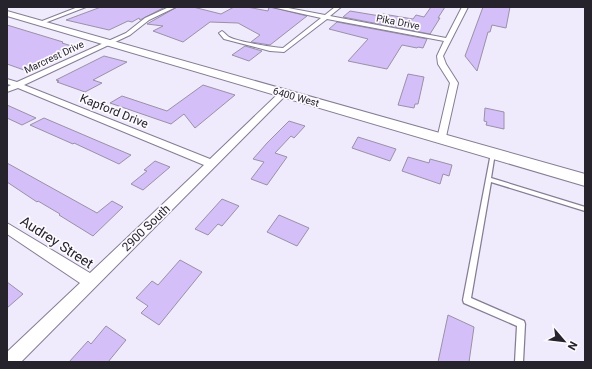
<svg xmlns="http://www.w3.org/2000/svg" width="592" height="369" font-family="Roboto,sans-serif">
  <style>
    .building { fill: #d4bff8; stroke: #9991a7 }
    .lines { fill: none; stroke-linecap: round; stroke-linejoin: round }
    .lane-casing { stroke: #857d93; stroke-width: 2.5 }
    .street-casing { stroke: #857d93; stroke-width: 2 }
    .secondary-casing { stroke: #857d93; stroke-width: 2 }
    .lane { fill: #fff; fill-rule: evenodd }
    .street { fill: #fff; fill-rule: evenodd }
    .secondary { fill: #fff; fill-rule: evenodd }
    .labels { text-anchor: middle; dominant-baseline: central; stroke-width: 3.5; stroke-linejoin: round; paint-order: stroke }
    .far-street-label { font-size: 10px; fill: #26232c; stroke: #fcfaff }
    .street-label { font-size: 12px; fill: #26232c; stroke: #fcfaff }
    .near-street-label { font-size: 14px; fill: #26232c; stroke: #fcfaff }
  </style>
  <rect width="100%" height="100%" fill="#f0eafd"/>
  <path class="building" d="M101,7H165L140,20L139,18L132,22L128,21L109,30L66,20Z
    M177,7H193L221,14L234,7H247L268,11L269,7H271L307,16L270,45L251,42L260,35L238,23L210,22L183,42L153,31L163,26L147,24Z
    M431,7H445L438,18H440L430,34L343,17L350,11L380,16L383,14L413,19L416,15L424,17Z
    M483,7H510L506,28L492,25L490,32H488L477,71L465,56Z
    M337,22L427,39L423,48L418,47L417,48L402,45L387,69L348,61L368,39L329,29Z
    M7,25L63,42L62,43L75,47L24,70L7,64Z
    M245,46L262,51L249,61L232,55Z
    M104,56L127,62L93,80L102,83L85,92L57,82L59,81L56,80Z
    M408,74L424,77L418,104H415L414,108L398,105Z
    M203,85L235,95L195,128L184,114L171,124L110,103L122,96L167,111Z
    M7,105L36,118L22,125L7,118Z
    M485,108L504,112V129L486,125L487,122L484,121Z
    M44,118L112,147L131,155L119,164L74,143L73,144L30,125Z
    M289,121L305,126L294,138L291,136L275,153L287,157L267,185L251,179L264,162L253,159L267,143Z
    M358,137L396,149L390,161L352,148Z
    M408,157L429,163L430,159L452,165L449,176L443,174L440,184L402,171Z
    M155,161L170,167L143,190L131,184L147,171L144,170Z
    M7,163L97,213L112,201L123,207L93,236L59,215L60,214L38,201L37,202L7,182Z
    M222,199L239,206L222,226L218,224L208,235L195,229Z
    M279,215L309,228L297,246L267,232Z
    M180,260L202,272L159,325L141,313L148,306L136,298L152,281L158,285Z
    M7,282L23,294L7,308Z
    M448,315L474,327L469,362H438Z
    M106,326L126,340L108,362H69L88,341L91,344Z"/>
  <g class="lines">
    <g class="lane-casing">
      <path id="lane" d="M493,151L495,153L491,178L585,207V211L491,182L471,298L524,321L525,324L523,362H515L517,326L464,303L463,300L491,153Z"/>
    </g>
    <g class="street-casing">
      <path id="street" d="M78,7H86L42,24L37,23Z
        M169,7H176L149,20L130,35L24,85L210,159L281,91H287L288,93L21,362H7V352L80,283L7,234V223L90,273L204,165L18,88L7,92V87L11,85L7,84V79L17,82L126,33L145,18Z
        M272,7H283L325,15L335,7H341L330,16L446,38L462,7H468L443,56L446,64L458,83L445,141H439L437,139L450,83L438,64L437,56L444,41L327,19L284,52L270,51L224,39L219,33L222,31C225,33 226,35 229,37C239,42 271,47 283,48L321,18Z"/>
    </g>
    <g class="secondary-casing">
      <path id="secondary" d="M7,11L585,174V186L7,16Z"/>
    </g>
    <use href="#lane" class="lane"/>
    <use href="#street" class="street"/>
    <use href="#secondary" class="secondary"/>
  </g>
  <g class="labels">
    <g class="far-street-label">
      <text transform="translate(398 22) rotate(11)">Pika Drive</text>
      <text transform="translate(54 57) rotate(-25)">Marcrest Drive</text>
      <text transform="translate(296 97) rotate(16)">6400 West</text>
    </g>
    <g class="street-label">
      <text transform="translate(114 111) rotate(22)">Kapford Drive</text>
      <text transform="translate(146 228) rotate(-44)">2900 South</text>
    </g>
    <g class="near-street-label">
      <text transform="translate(57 242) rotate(33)">Audrey Street</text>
    </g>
  </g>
  <rect width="592" height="369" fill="none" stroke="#26232c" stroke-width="16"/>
  <g transform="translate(564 341) rotate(118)" stroke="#fcfaff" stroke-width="3" paint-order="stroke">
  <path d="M0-3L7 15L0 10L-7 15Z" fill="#26232c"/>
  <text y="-6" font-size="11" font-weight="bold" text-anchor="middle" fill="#26232c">N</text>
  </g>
</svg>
